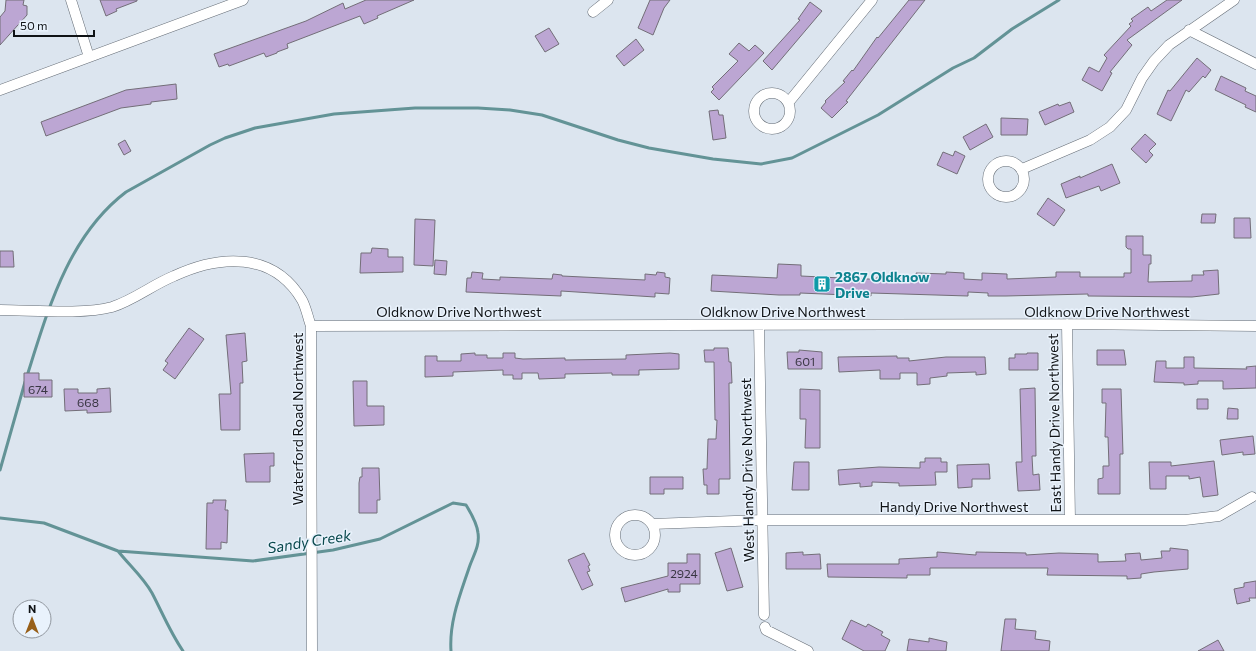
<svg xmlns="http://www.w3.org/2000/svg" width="1256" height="651" font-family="Commissioner,sans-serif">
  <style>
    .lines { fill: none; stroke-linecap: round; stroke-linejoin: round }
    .stream { stroke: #639396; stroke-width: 3 }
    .building { fill: #bca6d3; stroke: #736e78 }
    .minor-casing { stroke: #656d76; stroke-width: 11 }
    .minor { stroke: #fff; stroke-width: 10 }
    .labels { text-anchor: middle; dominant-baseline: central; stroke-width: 3; stroke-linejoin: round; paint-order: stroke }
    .number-label { font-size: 12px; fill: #3a3744 }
    .culture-label { font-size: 14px; font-weight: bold; fill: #0d838f; stroke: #e9f2fc; text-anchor: start }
    .street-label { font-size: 14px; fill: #0f1215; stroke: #e9f2fc }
    .water-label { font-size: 15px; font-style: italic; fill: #0a494d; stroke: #e9f2fc }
  </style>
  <rect width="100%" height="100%" fill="#dce5ef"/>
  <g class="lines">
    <path class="stream" d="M27,376C48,310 68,236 126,192L210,145L225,138L255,128L334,114L415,108H478L510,110L542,115L618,140L649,148L713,159L761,164L792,158L878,115L953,68L974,58L1012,29L1059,0
      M0,470L25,382
      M0,518L44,523L118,551L253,561L333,550L380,539L453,503L466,505C471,513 477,523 478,533C480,546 473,556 469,568C460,595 449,622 451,651
      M118,551C129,565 143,577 152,593C162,612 170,632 183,651"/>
  </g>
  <path class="building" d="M6,0H24L23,5L27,6V15L0,45V17L5,11Z
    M100,0H137V1L116,9L117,11L106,16Z
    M366,0H414L377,16L378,18L364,24L360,16L287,44L288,48L277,52V53L266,57L264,53L229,66L228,64L219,67L214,54L306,21L343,3L345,9Z
    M650,0H670L664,8L653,35L638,28Z
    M909,0H925L846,101L848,102L832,118L821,108L826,102L825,101L845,82L843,81L852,70L853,71L877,37L878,38Z
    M1167,0H1182L1127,40L1132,45L1110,72L1112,73L1102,91L1082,80L1089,67L1099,72L1107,58L1104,55L1131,26L1129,24L1133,21L1131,19L1148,7L1151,11Z
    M810,2L822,11L772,70L763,61L800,20L798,19Z
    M549,28L559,44L545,52L535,36Z
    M636,39L644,50L624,66L616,56Z
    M739,43L749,51L755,45L764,53L719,100L711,92L714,89L712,87L738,61L729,54Z
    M1197,58L1211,70L1205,78L1203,76L1189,92L1186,90L1171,121L1157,114L1168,90L1170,91Z
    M1221,76L1246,88L1245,91L1256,96V112L1245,107L1246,105L1215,90Z
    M176,84L177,99L151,102V104L121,108L46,136L41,122L126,90Z
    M1070,102L1074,112L1045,125L1039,112L1058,104L1059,106Z
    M718,110L719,115H723L726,138L713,140L709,111Z
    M1001,118L1028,119L1027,135H1001Z
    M986,124L993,137L970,150L963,137Z
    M1145,134L1156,144L1149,151L1153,155L1146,163L1131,149Z
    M125,140L131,151L124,155L118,144Z
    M955,151L965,156L957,174L937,165L943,152L953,156Z
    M1112,164L1120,183L1101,191L1099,186L1066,198L1061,184L1080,176V178Z
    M1048,198L1065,210L1054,226L1037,214Z
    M1202,214H1216L1215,223H1201Z
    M1234,218H1250L1251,238H1234Z
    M415,219L435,220L433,266L414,265Z
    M1126,236H1143V255H1151V264H1149L1148,282L1192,281V275H1204L1203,271L1218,270L1219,294L1192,297L1088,296V294L1006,296H988V293L968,292V296L871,293V296L800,293V295H779L711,291L712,275L777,278L778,264L801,265V276L862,279H877V277L916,279V273L946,274V272L964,273V279L982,280V273L1007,274V279L1056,277V272H1080V277H1124V273H1131V249H1128L1126,247Z
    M372,248L388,249V257H403V272L360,273L361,253H371Z
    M0,251H13L14,267H0Z
    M435,260L447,261L446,275L434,274Z
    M472,272L483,273L482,279L500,280V277L552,279L553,274L562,275V276L645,280V274L656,275L657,272L665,273V277L670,278L669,294L655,293V297L561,291V296L466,292L467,278H471Z
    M189,328L204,339L175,379L163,370L168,363L165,361Z
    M245,333L247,361L242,362L243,383H240V430H221L219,394H231L226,335Z
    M714,348H728L729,362H731L732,383H729L730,479H719V494H707V485H704L703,469H707L708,439H716L717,420H715L714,362H705L704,350H714Z
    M799,350L822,352V369H788L787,352H799Z
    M1097,350H1124L1126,365H1097Z
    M475,353V355H487V358H503V353H515V358L523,359L565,358V360L626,359V355L670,353L679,354V369L639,370V375H612V373L565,374V378L539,379L538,373H522V379H513V375H503V370L453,372V376L425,377V356H437V361H461V354Z
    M1027,353H1038V370H1009V358H1015V354H1027Z
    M897,356V358H909V361L946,357H985L986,374L976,375V372L947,373V376L930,378V384L917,385V373H900V379H880V370L839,372L838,357Z
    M1184,357H1194V368L1247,369L1246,367L1256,366V388L1223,389V381H1198V384L1184,385V383L1154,382L1156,361H1166V368H1184Z
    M24,373H39V380H52V397H24Z
    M353,381H367V406H384V425L354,426Z
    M110,388L111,412L87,413V410L65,411L64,389H78V393H97V389Z
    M1035,388L1036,456H1032L1033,475L1039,474L1040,490L1018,491L1016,462H1022L1020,389Z
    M800,389L820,390V448H805L806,419H800Z
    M1102,389H1121L1123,454H1120V494H1098V479L1103,478V466H1109L1108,437H1105L1106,403H1102Z
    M1197,399H1208V409H1197Z
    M1228,408L1238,409V419H1227Z
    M1253,436L1255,454L1243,455V452L1222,455L1220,440Z
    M274,453V466H270V482H246L244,454Z
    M925,458H941V462H947V472H935L936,485L899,486V483L872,482V486L860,487V483L839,485L838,470L879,467L920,468V462H925Z
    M1214,461L1218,495L1203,497L1200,477L1189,479V476H1166V489H1150L1149,462H1171V466Z
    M794,462H809V490H792Z
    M989,464L990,479H972V487L958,488L957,465Z
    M362,468H379L380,500H377V513H359V483L360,477H362Z
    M650,477H683V489H664V494H650Z
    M213,500H226L225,510H228L227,543L221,542V549H206L207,503H213Z
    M731,548L743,587L727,591L715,553Z
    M1170,548L1188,550V569L1154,572L1141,574V578L1127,579V576L1047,575L1048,568H930V575H907V578L828,577L827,564H899V559L937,557V552L976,555V552L1026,553V555L1059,553L1098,554V562L1126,561L1125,554L1140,553L1141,560L1162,558L1161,551H1170Z
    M803,552V555L820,554L821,569H786V553Z
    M584,553L590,565L588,566L590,571L587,572L593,585L582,590L568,560Z
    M687,554H700V584H680V592H668V589L625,602L621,588L668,576V563H687Z
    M1256,581V598H1249L1250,601L1237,604L1234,589L1244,587V583Z
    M1005,619H1016L1015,629L1036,631L1035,639L1050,641L1049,651H1001Z
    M851,620L866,627L868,624L883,632L881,635L890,640L885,651H864L842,639Z
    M929,638L947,642L946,651H907L909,639L929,642Z
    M1218,640L1224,651H1198Z"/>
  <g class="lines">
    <g class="minor-casing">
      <path id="minor" d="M71,0L89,57
        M593,12L608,0
        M1189,30L1256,64
        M0,90L243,0
        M754 111a18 18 0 1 1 36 0a18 18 0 1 1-36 0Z
        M788,103L872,0
        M988 179a18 18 0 1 1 36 0a18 18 0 1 1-36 0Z
        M1022,169L1090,140L1110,127L1126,110L1142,78L1154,61L1169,45L1234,0
        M0,310C32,310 82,315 112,307C134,300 152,285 174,276C219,255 273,251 302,300C306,307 308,318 311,326L312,651
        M1067,324L1070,520
        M759,325L764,615
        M311,326L1067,324L1256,326
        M615 535a20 20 0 1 1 40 0a20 20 0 1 1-40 0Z
        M652,524L762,520H1185L1219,516L1252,497
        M765,627L766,630L808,651"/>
    </g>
    <use href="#minor" class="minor"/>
  </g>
  <defs>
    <g id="building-square" transform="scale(0.9)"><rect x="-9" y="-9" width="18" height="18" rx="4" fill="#0f9aa8" stroke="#e9f2fc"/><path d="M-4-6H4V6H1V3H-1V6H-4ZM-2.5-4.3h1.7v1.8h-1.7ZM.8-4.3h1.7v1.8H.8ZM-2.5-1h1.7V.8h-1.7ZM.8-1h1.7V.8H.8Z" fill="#fff"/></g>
  </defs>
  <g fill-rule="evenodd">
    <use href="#building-square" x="822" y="284"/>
  </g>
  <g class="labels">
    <g class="number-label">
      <text x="805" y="361">601</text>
      <text x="38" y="389">674</text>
      <text x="88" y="402">668</text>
      <text x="684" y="573">2924</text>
    </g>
    <g class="culture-label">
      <text x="835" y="276">2867 Oldknow<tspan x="835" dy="16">Drive</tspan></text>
    </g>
    <g class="street-label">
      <text x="459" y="311">Oldknow Drive Northwest</text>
      <text x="783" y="311">Oldknow Drive Northwest</text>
      <text x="1107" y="311">Oldknow Drive Northwest</text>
      <text transform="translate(297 419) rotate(-90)">Waterford Road Northwest</text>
      <text transform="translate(1054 423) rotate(-91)">East Handy Drive Northwest</text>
      <text transform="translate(747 470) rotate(-91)">West Handy Drive Northwest</text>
      <text x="954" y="506">Handy Drive Northwest</text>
    </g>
    <g class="water-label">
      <text transform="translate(309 541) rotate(-9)">Sandy Creek</text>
    </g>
  </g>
  <g transform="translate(32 619)"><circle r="19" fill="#e9f2fc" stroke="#9298a0"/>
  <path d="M0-3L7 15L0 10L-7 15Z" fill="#975f19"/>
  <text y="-6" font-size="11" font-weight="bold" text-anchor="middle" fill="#0f1215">N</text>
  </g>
  <path d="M14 30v6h80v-6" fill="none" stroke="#0f1215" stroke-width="2"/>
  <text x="20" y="30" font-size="12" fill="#0f1215" stroke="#e9f2fc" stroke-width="3" paint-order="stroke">50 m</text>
</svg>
